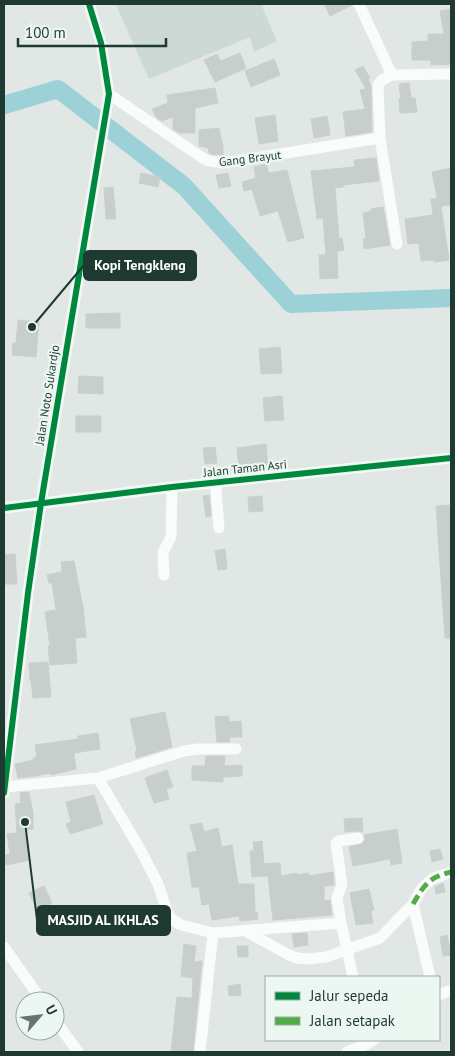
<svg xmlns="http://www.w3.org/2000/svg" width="455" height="1056" font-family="'PT Sans',sans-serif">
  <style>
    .built { fill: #cdd9d4 }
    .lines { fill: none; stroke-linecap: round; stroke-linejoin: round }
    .river { stroke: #9dd1d8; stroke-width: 18 }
    .building { fill: #c7cecb; stroke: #c9d0cd }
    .minor { stroke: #fafbfb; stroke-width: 11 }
    .quiet { stroke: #52ac45; stroke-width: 5; stroke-dasharray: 10 5; stroke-linecap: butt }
    .cycleway-casing { stroke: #edf7f2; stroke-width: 9 }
    .cycleway { stroke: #00873e; stroke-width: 6 }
    .labels { text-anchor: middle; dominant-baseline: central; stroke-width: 4.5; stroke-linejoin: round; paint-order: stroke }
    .street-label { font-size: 12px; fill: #1e3a32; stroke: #edf7f2 }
    .leader { fill: none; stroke: #1e3a32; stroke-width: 2 }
    .callout-dot { fill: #1e3a32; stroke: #edf7f2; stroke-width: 2 }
    .callout { fill: #1e3a32; stroke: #1e3a32; stroke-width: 2 }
    .callout-label { font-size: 14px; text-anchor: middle; font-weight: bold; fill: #fff }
  </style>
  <rect width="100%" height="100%" fill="#e0e7e4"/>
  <path class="built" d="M119,4H261L277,41L254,52L250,37L149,79L116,5Z"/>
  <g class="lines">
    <path class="river" d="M4,105L58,89L184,186L291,304L451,298"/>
  </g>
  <path class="building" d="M324,4H352V5L330,16Z
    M451,9V64L431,65V60H412V42L428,41V34H444L440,11Z
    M240,53L246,68L215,82L204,60L217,54L221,61Z
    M274,59L280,75L251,87L245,71Z
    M363,66L370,78L368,79L371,87L372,132L346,136L343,112L365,109L360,90L366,89L355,70Z
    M409,83L411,98H415L417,112L400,113L399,99H401L399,84Z
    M215,88L218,103L195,108V133H179L173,129V117L162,121L156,117L152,109L168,103L167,95Z
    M275,115L278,141L259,144L255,118Z
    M327,116L330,135L314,138L311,119Z
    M219,128L223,146V155L211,154L209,153L208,148L199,146V130Z
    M376,158L379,181L343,185V187L335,188L339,239L342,238L344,250L337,251L338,278L320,279L319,255H326L323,218L317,219L311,171L355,167L354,160Z
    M266,164L269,173L287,170L304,238L288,242L278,211L260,216L252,189L244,191L242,182L256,178L254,167Z
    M451,168V205L441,206L449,260L434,262V260L421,261L419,243L408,244L405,219L433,215L431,199L437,198L432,172Z
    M141,173L160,177L158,187L139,183Z
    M228,173L231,186L219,188L216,175Z
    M113,187L116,219H106L104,188Z
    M383,207L390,245L364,249L363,239L366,238L363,213L371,211V209Z
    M120,313V328H86V314Z
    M18,320L39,322L36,357L12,355L13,343H16Z
    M280,347L282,373L261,374L259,349Z
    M79,376L103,377V394L78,393Z
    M282,396L284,420L265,421L263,398Z
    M76,416H101V432H76Z
    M266,444L268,467L239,470L237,448Z
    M215,447L217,463L205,464L203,448Z
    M209,495L211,516L206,517L203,496Z
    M262,496L263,511L249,512L248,497Z
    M451,505V638H445L436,506Z
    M225,549L227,569L218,570L215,551Z
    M15,554L17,584H4V555Z
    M74,561L83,607L86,637L75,638L77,663L50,665L48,646H50L45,612L56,610L52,583H49L47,575L62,572L61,562Z
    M48,662L51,697L33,698L31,680H30L29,663Z
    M165,712L172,747L136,758L135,752L137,751L130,719Z
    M229,716V722L241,721L242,737H229L230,742H217L215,717Z
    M98,733L100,749L74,753L76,769L51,775L50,773L36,776L18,778L15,764L34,760L33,758L37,757L35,745L78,739V736Z
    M206,756H225L224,766L242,765V776L223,777V782L192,780V766H205Z
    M167,770L173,787L166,789L169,799L154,803L145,778Z
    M29,792L33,813V829L26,830L30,860L6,865L4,855L10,854L7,834L17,833L15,804L21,803L20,793Z
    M94,795L103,824L70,834L66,824L71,822L66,802Z
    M362,818L363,832L357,831L345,832L344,819Z
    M202,823L204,832L218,828L222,847L232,845L238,884H254L255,912H257L258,919L240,921L239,916L212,920L209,904L202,905L199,887H192L187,853L197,851L190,825Z
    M397,829L402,863L391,865L390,859L353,866L349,847L362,844L365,840L364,835Z
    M262,841L264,864L280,863L281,876L297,873V875L309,873V876L333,872L334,885L324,886V901L330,900L332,915L273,920L268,876L252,877L250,851H254L253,842Z
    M440,849L443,859L432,862L430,851Z
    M443,883L445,892L436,894L435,887Z
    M44,886L52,903L37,910L29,893Z
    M369,889L374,910L371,911L373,923L356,925L350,893Z
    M307,933L308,945L294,947L292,934Z
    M447,935L451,955L443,956L440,937Z
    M184,944L196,946L194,962L202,961L193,1052H171L177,997L192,998L193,978L181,976Z
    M237,946H248V957H238Z
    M240,984L241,995L229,996L228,986Z"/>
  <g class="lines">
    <path class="minor" d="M359,4L392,75
      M109,94L201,157L209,161L223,163L380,138
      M397,244L380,138L378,85L382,80L392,75L451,74
      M218,482L216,490L219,528
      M4,508L172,487L451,458
      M164,575L163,552L171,537L172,487
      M98,778L140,849L158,884L168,914L173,920L181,925L213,933L341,923L353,977
      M5,787L98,778L184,751L198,749H236
      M4,793L28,593L41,503L109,94L101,43L89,4
      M413,904L430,977
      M341,923L337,898L342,884L336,843L339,841L358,838
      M247,932L289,955L297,958L308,959L326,957L380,938L413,904L422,888L432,879L451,872
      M4,947L42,1001
      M439,995L451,990
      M55,1020L78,1052
      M200,1052L213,933
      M347,1052L365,1045L374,1040"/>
    <path class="quiet" d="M413,904C424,885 429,877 451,872"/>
    <g class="cycleway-casing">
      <path id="cycleway" d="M4,508L172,487L451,458
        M4,793L28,593L41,503L109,94L101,43L89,4"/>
    </g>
    <use href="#cycleway" class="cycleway"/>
  </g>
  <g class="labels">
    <g class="street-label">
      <text transform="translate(250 158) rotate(-7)">Gang Brayut</text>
      <text transform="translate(47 395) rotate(-81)">Jalan Noto Sukardjo</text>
      <text transform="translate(245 468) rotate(-6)">Jalan Taman Asri</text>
    </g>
  </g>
  <path class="leader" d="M32 327L84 265M25 822L37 920"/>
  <g class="callout-dot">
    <circle cx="32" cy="327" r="5"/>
    <circle cx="25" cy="822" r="5"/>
  </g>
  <g class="callout">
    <rect x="84" y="251" width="112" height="29" rx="5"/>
    <rect x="37" y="906" width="133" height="29" rx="5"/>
  </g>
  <g class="callout-label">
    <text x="140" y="270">Kopi Tengkleng</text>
    <text x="103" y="925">MASJID AL IKHLAS</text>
  </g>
  <rect width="455" height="1056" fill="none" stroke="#1e3a32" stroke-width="10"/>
  <rect x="265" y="976" width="175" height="65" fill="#edf7f2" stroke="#9aaba5"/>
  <rect x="275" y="992" width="25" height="8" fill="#00873e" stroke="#9aaba5"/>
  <text x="310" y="1001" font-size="15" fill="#1e3a32">Jalur sepeda</text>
  <rect x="275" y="1017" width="25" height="8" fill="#52ac45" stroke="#9aaba5"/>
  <text x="310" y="1026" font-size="15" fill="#1e3a32">Jalan setapak</text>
  <g transform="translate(40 1016) rotate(62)"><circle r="24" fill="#edf7f2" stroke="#9aaba5"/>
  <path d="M0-4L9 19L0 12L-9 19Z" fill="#627770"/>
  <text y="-8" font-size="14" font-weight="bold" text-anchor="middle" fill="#1e3a32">U</text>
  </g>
  <path d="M18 38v8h148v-8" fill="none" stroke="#1e3a32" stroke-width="2.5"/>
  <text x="25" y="38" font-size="15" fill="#1e3a32" stroke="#edf7f2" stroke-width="4" paint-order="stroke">100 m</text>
</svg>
